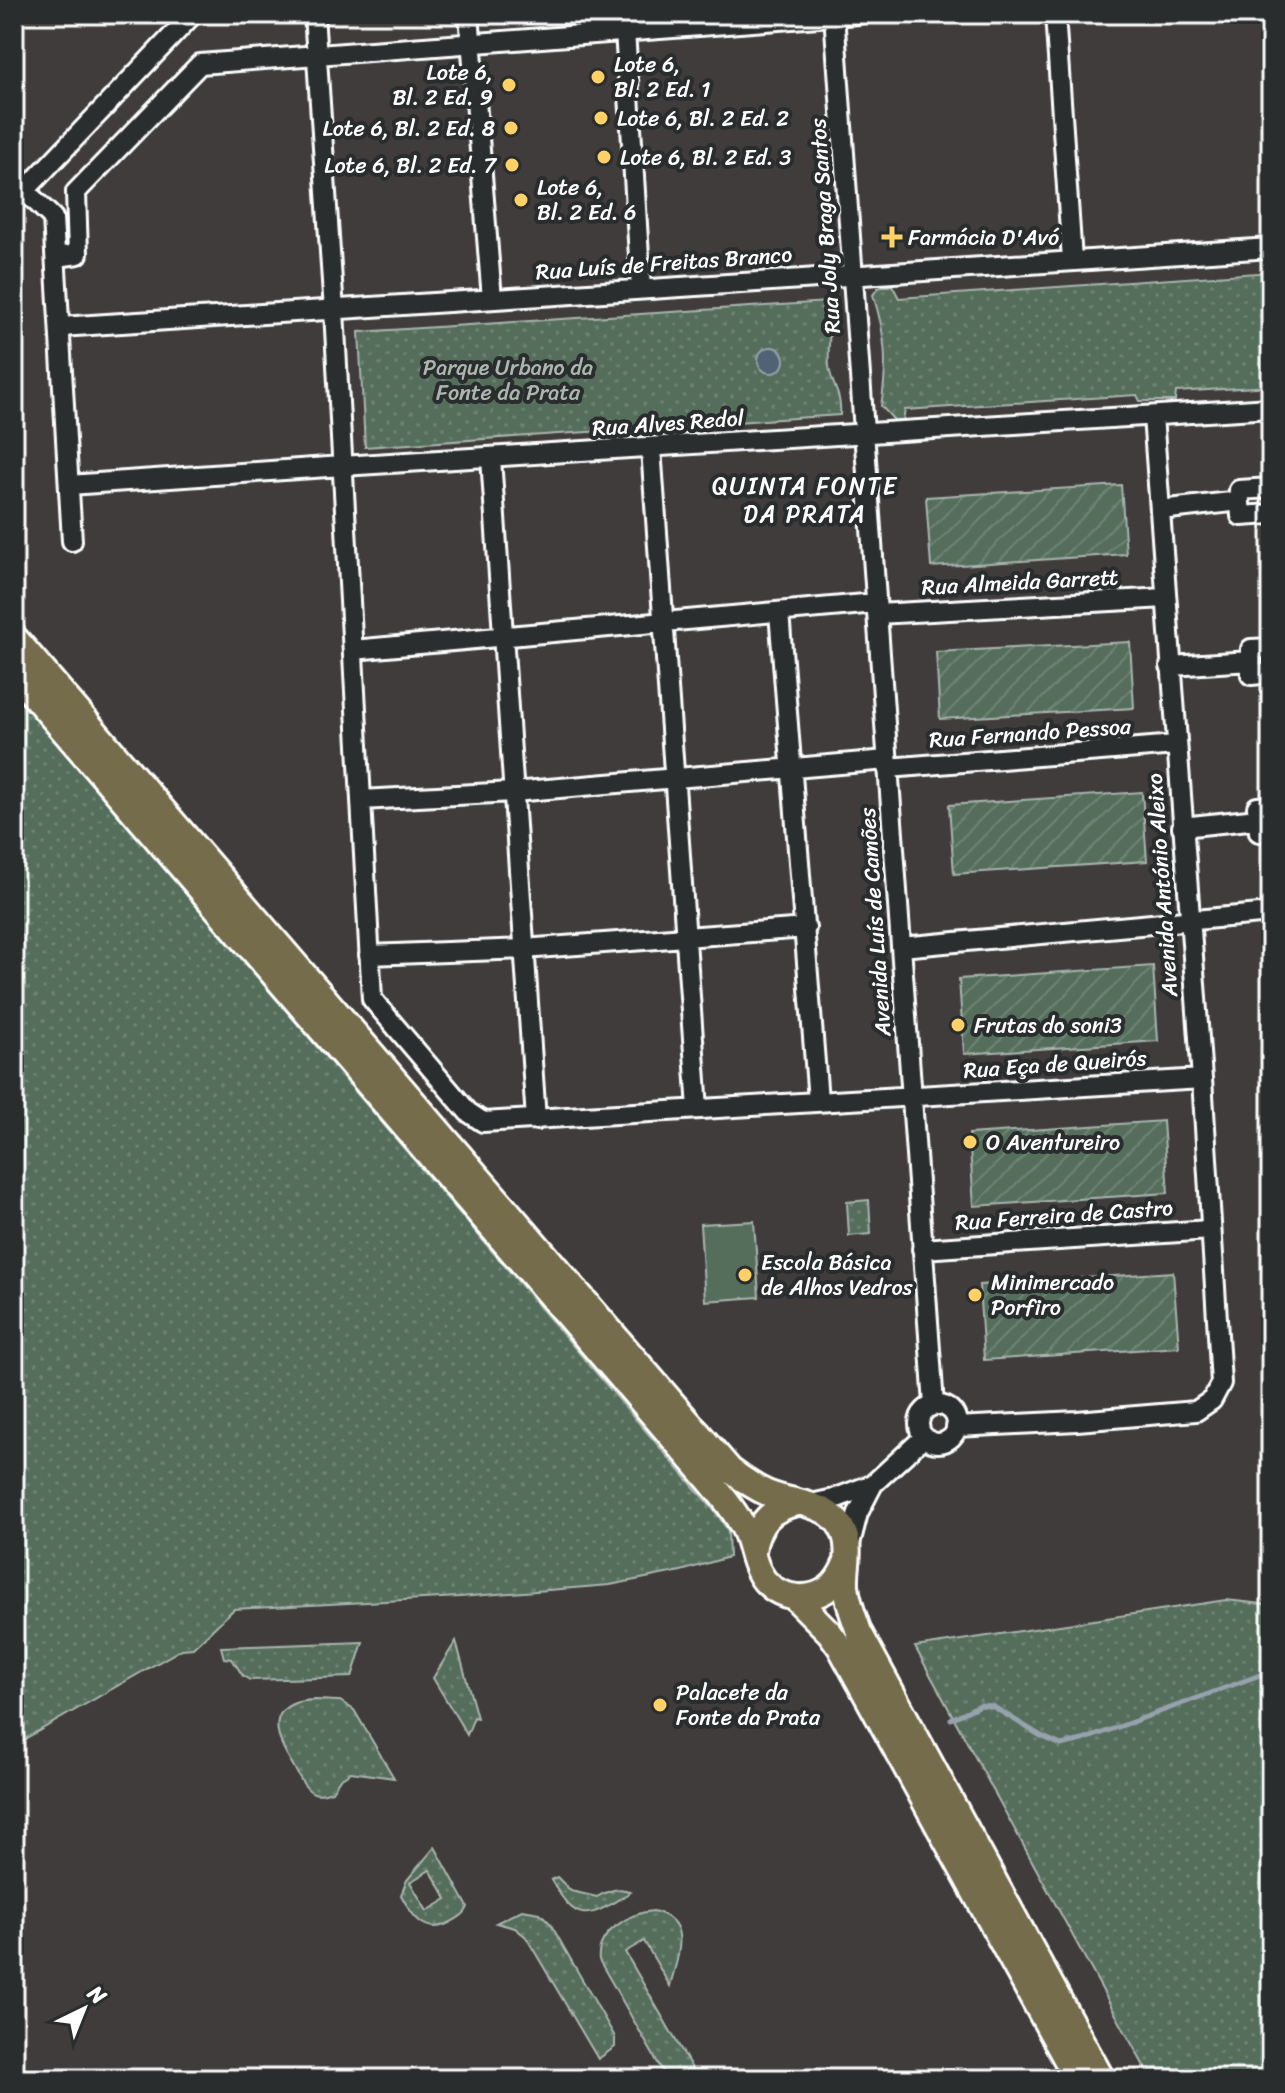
<svg xmlns="http://www.w3.org/2000/svg" width="1285" height="2093" font-family="Sriracha,sans-serif">
  <style>
    .grass { fill: url(#grass-dots); stroke: #aab6ae; stroke-width: 2; fill-rule: evenodd }
    .garden { fill: url(#garden-furrows); stroke: #aab6ae; stroke-width: 2 }
    .pitch { fill: #556e5c; stroke: #aab6ae; stroke-width: 2 }
    .water { fill: #506474; stroke: #96a2ac; stroke-width: 2 }
    .lines { fill: none; stroke-linecap: round; stroke-linejoin: round }
    .stream { stroke: #96a2ac; stroke-width: 5 }
    .minor-casing { stroke: #fff; stroke-width: 24 }
    .major-casing { stroke: #fff; stroke-width: 30 }
    .minor { stroke: #2a2d2e; stroke-width: 18 }
    .major { stroke: #746c4b; stroke-width: 24 }
    .poi-dot { fill: #ffd166; stroke: #2a2d2e; stroke-width: 3 }
    .labels { text-anchor: middle; dominant-baseline: central; stroke-width: 8; stroke-linejoin: round; paint-order: stroke }
    .poi-label { font-size: 22px; fill: #fff; stroke: #2a2d2e; text-anchor: start }
    .street-label { font-size: 22px; fill: #fff; stroke: #2a2d2e }
    .park-label { font-size: 22px; fill: #aab6ae; stroke: #2a2d2e }
    .neighbourhood-label { font-size: 24px; letter-spacing: 2px; fill: #fff; stroke: #2a2d2e }
  </style>
  <defs>
    <pattern id="grass-dots" width="8" height="8" patternUnits="userSpaceOnUse" patternTransform="scale(2)"><rect width="8" height="8" fill="#556e5c"/><path d="M2 2h.1M6 6h.1" fill="none" stroke="#6e8474" stroke-width="1.8" stroke-linecap="round"/></pattern>
    <pattern id="garden-furrows" width="10" height="10" patternUnits="userSpaceOnUse" patternTransform="scale(2)"><rect width="10" height="10" fill="#556e5c"/><path d="M-1 1l2-2M0 10L10 0M9 11l2-2" fill="none" stroke="#6e8474"/></pattern>
  </defs>
  <rect width="100%" height="100%" fill="#403c3c"/>
  <filter id="ink" filterUnits="userSpaceOnUse"><feTurbulence type="fractalNoise" baseFrequency=".0125" numOctaves="2"/><feDisplacementMap in="SourceGraphic" scale="16" xChannelSelector="R" yChannelSelector="G"/><feConvolveMatrix kernelMatrix="1 2 1 2 8 2 1 2 1" color-interpolation-filters="sRGB"/></filter>
  <g filter="url(#ink)">
    <path class="grass" d="M1271,272V386L1176,392L1175,401H1140L1137,395L905,410L903,421L894,420L881,406C888,364 886,335 873,295L878,288L892,285L899,298Z
      M828,302C833,322 827,344 829,366C831,385 842,393 840,415L365,447L359,332Z
      M14,693L717,1514L728,1531L729,1557L681,1571L610,1585L460,1597L234,1609L193,1648L182,1649L14,1745Z
      M869,1200L871,1234L849,1236L847,1202Z
      M1226,1600L1271,1605V2079H1151L915,1647Z
      M456,1641L477,1718L474,1717L467,1735L433,1678Z
      M363,1642L352,1677L250,1680L243,1676L232,1659L224,1658L221,1647Z
      M340,1701L354,1710L394,1778L351,1772L340,1779L332,1791C326,1793 321,1795 314,1793C303,1789 297,1771 291,1762C280,1744 265,1714 295,1703C308,1698 326,1701 340,1701Z
      M435,1847L468,1907C465,1915 457,1919 449,1923C424,1936 411,1914 401,1895L407,1880ZM430,1870L447,1899L427,1911L410,1882Z
      M557,1877L571,1891L597,1897C607,1891 620,1886 631,1892C589,1917 579,1928 551,1880Z
      M522,1910L540,1913L550,1923L615,2037V2047L598,2059L526,1937L515,1928L496,1923Z
      M653,1911C694,1920 677,1958 670,1986L644,1941L625,1952L698,2079H667L599,1960C596,1933 629,1913 653,1911Z"/>
    <path class="garden" d="M1121,485L1126,554L931,567L926,497Z
      M1130,642L1134,708L940,719L936,652Z
      M1142,792L1147,861L954,874L949,805Z
      M1153,966L1158,1041L964,1054L959,979Z
      M1163,1121L1168,1193L974,1206L969,1134Z
      M1173,1272L1179,1347L984,1360L979,1285Z"/>
    <path class="pitch" d="M754,1221L759,1297L705,1301L700,1224Z"/>
    <path class="water" d="M758 360a13 13 0 1 1 26 0a13 13 0 1 1-26 0Z"/>
    <g class="lines">
      <path class="stream" d="M951,1719L980,1705L992,1706L1041,1736L1061,1745L1083,1740L1271,1671"/>
      <g class="minor-casing">
        <path id="minor" d="M314,14L334,311L372,999L468,1112L483,1122L1202,1079
          M469,14L492,299
          M624,14L641,289
          M834,14L934,1405
          M1055,14L1072,260
          M25,191L53,218L72,541
          M14,202L193,14
          M57,257L78,254L76,192L200,64L858,14
          M60,327C464,304 867,272 1271,248
          M651,448L698,1109
          M491,458L536,1120
          M69,485L342,466L1271,408
          M1271,488L1239,490L1241,516L1271,514
          M1160,510L1240,501
          M779,612L818,1100
          M877,614L1166,598
          M1271,648L1251,649V675L1271,673
          M353,650L876,603
          M1170,666L1251,661
          M888,768L1176,745
          M361,800L513,792L887,760
          M1271,806L1257,807L1259,832L1271,831
          M1182,827L1258,819
          M901,947L1271,913
          M369,955L523,949L806,928
          M922,1249L1210,1230
          M919 1424a19 19 0 1 1 38 0a19 19 0 1 1-38 0Z
          M956,1427L1077,1421L1196,1411L1212,1400L1221,1383L1202,1079L1153,416
          M811,1504L834,1499L873,1484L924,1437
          M849,1548L858,1513L873,1484"/>
      </g>
      <g class="major-casing">
        <path id="major" d="M14,637L730,1470C742,1479 753,1487 767,1493C795,1505 833,1501 845,1535C851,1551 845,1568 846,1585C847,1601 854,1617 859,1632L1102,2079
          M14,673L696,1465C712,1484 730,1503 742,1525C751,1540 751,1557 759,1572C771,1597 806,1605 829,1588C838,1581 842,1573 846,1563
          M753,1551C757,1523 771,1508 798,1503
          M794,1597L830,1633L840,1647L1077,2079"/>
      </g>
      <use href="#minor" class="minor"/>
      <use href="#major" class="major"/>
    </g>
  </g>
  <g class="poi-dot">
    <circle cx="598" cy="77" r="8"/>
    <circle cx="509" cy="85" r="8"/>
    <circle cx="601" cy="118" r="8"/>
    <circle cx="511" cy="128" r="8"/>
    <circle cx="604" cy="157" r="8"/>
    <circle cx="512" cy="165" r="8"/>
    <circle cx="521" cy="200" r="8"/>
    <path d="M888 225h8v8h8v8h-8v8h-8v-8h-8v-8h8z"/>
    <circle cx="958" cy="1025" r="8"/>
    <circle cx="970" cy="1142" r="8"/>
    <circle cx="745" cy="1275" r="8"/>
    <circle cx="975" cy="1295" r="8"/>
    <circle cx="660" cy="1705" r="8"/>
  </g>
  <g class="labels">
    <g class="poi-label">
      <text x="614" y="64">Lote 6,<tspan x="614" dy="25">Bl. 2 Ed. 1</tspan></text>
      <text x="493" y="72" text-anchor="end">Lote 6,<tspan x="493" dy="25">Bl. 2 Ed. 9</tspan></text>
      <text x="617" y="118">Lote 6, Bl. 2 Ed. 2</text>
      <text x="495" y="128" text-anchor="end">Lote 6, Bl. 2 Ed. 8</text>
      <text x="620" y="157">Lote 6, Bl. 2 Ed. 3</text>
      <text x="496" y="165" text-anchor="end">Lote 6, Bl. 2 Ed. 7</text>
      <text x="537" y="187">Lote 6,<tspan x="537" dy="25">Bl. 2 Ed. 6</tspan></text>
      <text x="908" y="237">Farmácia D'Avó</text>
      <text x="974" y="1025">Frutas do soni3</text>
      <text x="986" y="1142">O Aventureiro</text>
      <text x="761" y="1262">Escola Básica<tspan x="761" dy="25">de Alhos Vedros</tspan></text>
      <text x="991" y="1282">Minimercado<tspan x="991" dy="25">Porfiro</tspan></text>
      <text x="676" y="1692">Palacete da<tspan x="676" dy="25">Fonte da Prata</tspan></text>
    </g>
    <g class="street-label">
      <text transform="translate(825 226) rotate(-94)">Rua Joly Braga Santos</text>
      <text transform="translate(664 263) rotate(-4)">Rua Luís de Freitas Branco</text>
      <text transform="translate(668 423) rotate(-4)">Rua Alves Redol</text>
      <text transform="translate(1020 582) rotate(-3)">Rua Almeida Garrett</text>
      <text transform="translate(1030 733) rotate(-4)">Rua Fernando Pessoa</text>
      <text transform="translate(1162 885) rotate(-94)">Avenida António Aleixo</text>
      <text transform="translate(875 922) rotate(-94)">Avenida Luís de Camões</text>
      <text transform="translate(1055 1064) rotate(-4)">Rua Eça de Queirós</text>
      <text transform="translate(1064 1215) rotate(-4)">Rua Ferreira de Castro</text>
    </g>
    <g class="park-label">
      <text x="508" y="367">Parque Urbano da<tspan x="508" dy="25">Fonte da Prata</tspan></text>
    </g>
    <g class="neighbourhood-label">
      <text x="805" y="486">QUINTA FONTE<tspan x="805" dy="28">DA PRATA</tspan></text>
    </g>
  </g>
  <rect width="1285" height="2093" fill="none" stroke="#2a2d2e" stroke-width="48"/>
  <rect x="24" y="24" width="1237" height="2045" fill="none" stroke="#fff" stroke-width="3" filter="url(#ink)"/>
  <g transform="translate(84 2009) rotate(43)" stroke="#2a2d2e" stroke-width="6" paint-order="stroke">
  <path d="M0-6L14 30L0 20L-14 30Z" fill="#ffffff"/>
  <text y="-12" font-size="22" font-weight="bold" text-anchor="middle" fill="#ffffff">N</text>
  </g>
</svg>
